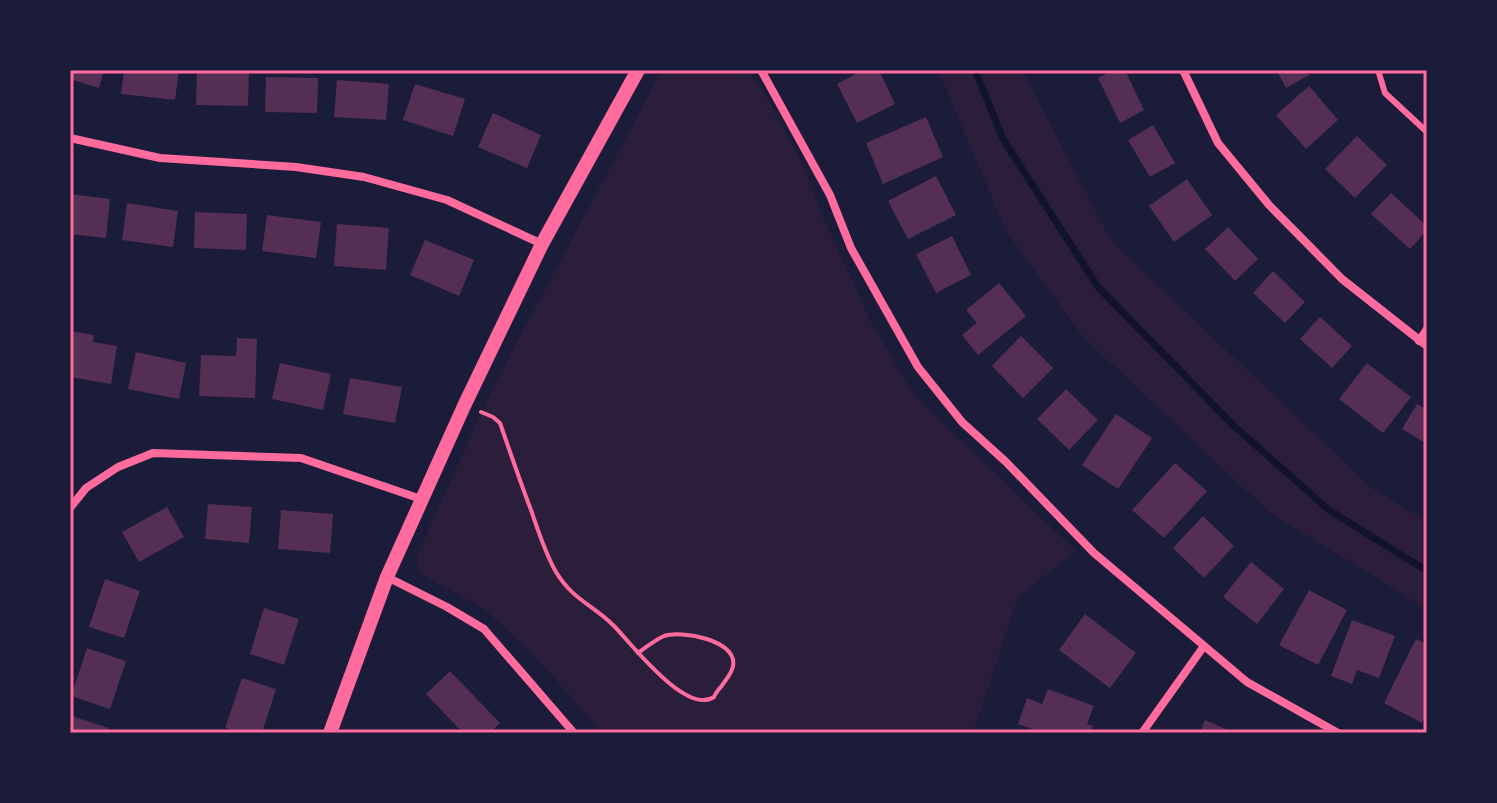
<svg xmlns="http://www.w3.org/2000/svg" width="1497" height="803" font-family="'Playfair Display',serif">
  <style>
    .green { fill: #2a1e3b }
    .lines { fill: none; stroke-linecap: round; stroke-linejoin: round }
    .stream { stroke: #12122b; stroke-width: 7 }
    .building { fill: #542f53 }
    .path { stroke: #ff6b9d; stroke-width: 4 }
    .service { stroke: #ff6b9d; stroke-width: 6 }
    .minor { stroke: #ff6b9d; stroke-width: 8 }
    .tertiary { stroke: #ff6b9d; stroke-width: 14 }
    .neatline { fill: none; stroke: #ff6b9d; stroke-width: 3 }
  </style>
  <rect width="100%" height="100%" fill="#1b1b3a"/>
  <path class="green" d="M662,70H747L763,91L800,159L823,217L871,322L914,395L1076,551L1018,597L973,733H603L532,653L484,609L421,574L418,566V553L493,387Z
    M938,70H1022L1112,242L1373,489L1427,521V609L1270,513L1083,337L1006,231Z"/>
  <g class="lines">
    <path class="stream" d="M975,70L1003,139L1098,287L1234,426L1329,510L1427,571"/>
  </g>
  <path class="building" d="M70,70H104L99,88L70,79Z
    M124,70H179L175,100L121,94Z
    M197,70H249L248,106L196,105Z
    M863,70H879L895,104L857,123L837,84Z
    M1113,70H1125L1144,110L1120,123L1098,78Z
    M1279,70H1306L1309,75L1286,88L1277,71Z
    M266,77L318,78L317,113L265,112Z
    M337,80L389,84L386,120L334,117Z
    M415,84L465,99L453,136L403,120Z
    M1309,86L1338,120L1306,149L1276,115Z
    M493,113L541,135L527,168L478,147Z
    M926,117L943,157L883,184L866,143Z
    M1153,125L1175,163L1150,177L1128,140Z
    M1357,136L1387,165L1355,198L1325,169Z
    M936,176L956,215L908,239L888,201Z
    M1187,179L1212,215L1174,242L1149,206Z
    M1391,193L1427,226V230L1410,249L1371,214Z
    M70,194L110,199L106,238L70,234Z
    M127,203L178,211L173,247L122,240Z
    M195,212L247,214L246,250L194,248Z
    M267,215L321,222L316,258L262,251Z
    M337,224L389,228L386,270L334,266Z
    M1228,227L1258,259L1235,281L1205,249Z
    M952,236L971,275L936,293L916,254Z
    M425,240L474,260L459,296L410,275Z
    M1273,271L1305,302L1285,323L1253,293Z
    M999,283L1026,316L978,355L962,335L977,323L966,310Z
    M1320,317L1352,346L1332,368L1300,339Z
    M70,331L94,335L93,342L117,346L111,384L70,377Z
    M1021,336L1053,368L1023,398L992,366Z
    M237,338L257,339L255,398L199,396L201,355L236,356Z
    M136,352L186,363L179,399L128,389Z
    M280,363L331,374L323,410L272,399Z
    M1367,363L1411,397L1383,433L1339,399Z
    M350,378L402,387L395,423L343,414Z
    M1066,389L1098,420L1069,450L1037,419Z
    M1417,404L1427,410V444L1402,429Z
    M1116,414L1152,438L1118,489L1082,465Z
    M1175,463L1207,491L1164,538L1132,510Z
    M208,504L252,507L249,543L205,539Z
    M167,507L184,537L139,562L122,532Z
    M281,510L333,514L330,553L278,549Z
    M1203,516L1234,546L1204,578L1173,548Z
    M1251,562L1284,589L1257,624L1223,597Z
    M105,579L140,591L124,638L89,627Z
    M1309,590L1347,610L1318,665L1279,645Z
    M264,608L299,619L284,665L250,654Z
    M1085,614L1136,653L1110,688L1059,650Z
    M1352,620L1395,636L1379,678L1357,670L1352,684L1331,676Z
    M1416,639L1427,644V712L1422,723L1384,703Z
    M87,648L126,661L110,709L71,696Z
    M450,671L500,723L490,733H463L426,694Z
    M242,678L276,689L262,733H242L225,728Z
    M1048,689L1094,706L1087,724L1093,726L1091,733H1043L1018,724L1027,698L1042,704Z
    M72,716L109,728L108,733H70Z
    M1205,720L1235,733H1200Z"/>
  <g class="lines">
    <path class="path" d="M481,412L493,417L500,423C510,452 520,481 531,510C538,530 545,553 556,572C573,600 593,605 614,626C630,642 686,716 714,697C714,696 720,687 721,687C725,680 732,674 733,666C738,640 681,630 664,636C655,640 646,647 638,653"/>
    <path class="service" d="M1378,70L1385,93L1427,132"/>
    <path class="minor" d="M761,70L830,195L851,248L918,367L962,422L1006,462L1094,553L1247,682L1338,733
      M1183,70L1218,143L1269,205L1342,279L1427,346
      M70,138L160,158L296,167L364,177L447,200L542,244
      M1419,341L1427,329
      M70,508L86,488L118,467L153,453L301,458L421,499
      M387,577L447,607L484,629L574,733
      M1142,733L1204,646"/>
    <path class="tertiary" d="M330,733L387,577L464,406L542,244L638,70"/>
  </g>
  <rect width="1497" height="803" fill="none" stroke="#1b1b3a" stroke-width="144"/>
  <rect x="72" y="72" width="1353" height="659" class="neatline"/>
</svg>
